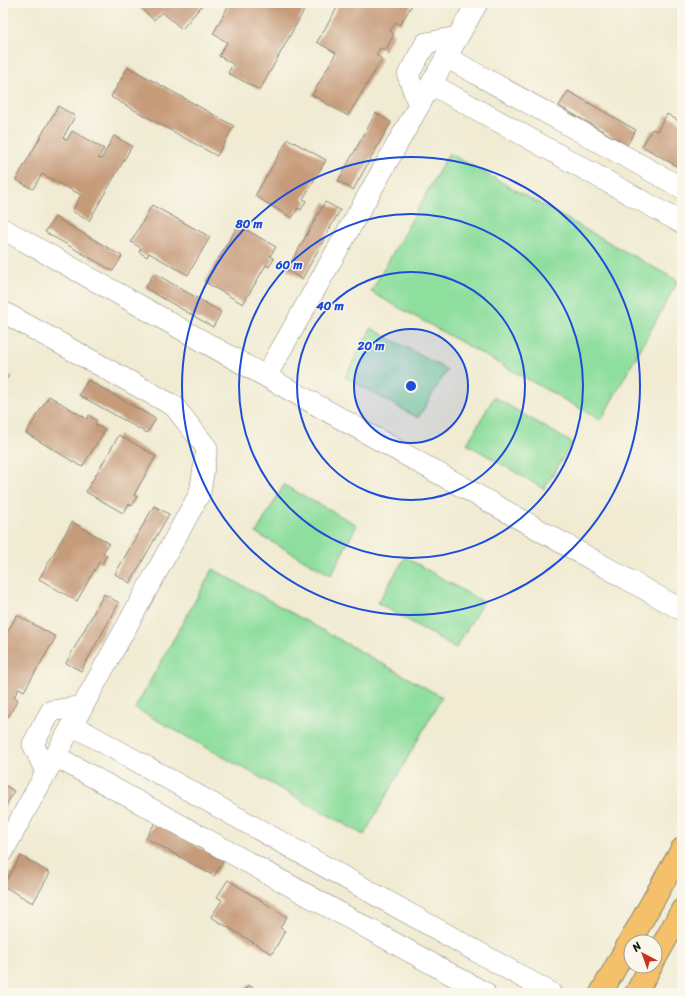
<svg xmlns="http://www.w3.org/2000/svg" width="685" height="996" font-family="Sriracha,sans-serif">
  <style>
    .green { fill: #8ede9e; stroke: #557d5d }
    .building { fill: #c69b7a }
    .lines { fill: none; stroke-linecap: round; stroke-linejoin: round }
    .minor-casing { stroke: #868477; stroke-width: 22 }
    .major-casing { stroke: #868477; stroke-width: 24 }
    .minor { stroke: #fff; stroke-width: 21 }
    .major { stroke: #f4c16a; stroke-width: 22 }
    .ring { fill: none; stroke: #1d4ed8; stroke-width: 2 }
    .centre { fill: #1d4ed8; stroke: #fbf7ec; stroke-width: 2 }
    .ring-label { font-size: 12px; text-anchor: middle; font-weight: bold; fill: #1d4ed8; stroke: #fbf7ec; stroke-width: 3; stroke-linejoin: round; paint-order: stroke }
  </style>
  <rect width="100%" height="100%" fill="#fbf7ec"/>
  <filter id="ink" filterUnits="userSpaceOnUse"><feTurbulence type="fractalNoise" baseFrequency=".025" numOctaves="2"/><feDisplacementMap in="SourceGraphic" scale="8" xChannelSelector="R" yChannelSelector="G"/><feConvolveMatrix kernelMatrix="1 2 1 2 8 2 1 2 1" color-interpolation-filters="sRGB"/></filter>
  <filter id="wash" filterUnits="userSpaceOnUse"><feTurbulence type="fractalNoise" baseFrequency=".012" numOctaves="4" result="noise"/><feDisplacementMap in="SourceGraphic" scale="16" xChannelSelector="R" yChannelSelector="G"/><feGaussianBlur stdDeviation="0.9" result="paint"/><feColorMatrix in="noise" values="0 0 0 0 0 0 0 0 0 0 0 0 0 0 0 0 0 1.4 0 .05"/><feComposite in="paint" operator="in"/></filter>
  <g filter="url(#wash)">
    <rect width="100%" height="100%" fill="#f0ebd2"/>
    <path class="green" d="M449,153L678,281L601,420L371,292Z
      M371,328L447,370L418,418L345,377Z
      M494,397L572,443L544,489L467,444Z
      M284,485L357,525L331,575L256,533Z
      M405,557L483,602L456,648L378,603Z
      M213,569L442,697L364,835L135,708Z"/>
    <g id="blocks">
      <path class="building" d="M135,3H204L182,29L162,12L154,20Z
        M230,3H308L260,90L228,73L233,64L219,56L227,42L213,34Z
        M340,3H413L400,25L396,22L390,31L394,34L385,51L380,48L376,55L382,59L348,116L312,95L336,53L317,42Z
        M128,67L234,126L217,156L111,97Z
        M568,91L636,130L627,145L559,106Z
        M58,106L75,116L63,138L67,140L72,131L104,149L98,158L101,159L114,136L132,146L89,221L72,211L81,195L42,174L33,189L16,180Z
        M376,113L391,122L353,190L338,181Z
        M667,114L682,123V169L642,146L652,129L657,131Z
        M288,139L326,160L303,199L306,201L303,206L301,210L298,208L292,218L255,196Z
        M325,202L340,210L302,279L287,270Z
        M152,205L210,237L188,275L149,253L147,257L139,252L141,248L131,242Z
        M55,217L122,256L113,271L45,232Z
        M238,225L276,247L270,256L274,259L271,264L269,267L266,265L243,304L205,282Z
        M154,273L221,312L213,327L145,288Z
        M3,371L9,375L3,385Z
        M88,380L156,419L147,433L79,395Z
        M49,396L87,419L89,415L97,421L95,424L105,430L82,467L26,433Z
        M119,435L156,456L134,495L137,497L132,506L129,504L123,513L86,492Z
        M154,506L169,514L130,583L115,574Z
        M72,522L109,543L103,553L107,555L102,564L99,562L77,601L39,579Z
        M104,594L119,603L81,671L66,663Z
        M17,615L56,637L24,691L19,688L14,697L18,700L8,717L4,714L3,716V640Z
        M3,784L14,791L3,811Z
        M155,823L223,861L214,876L146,838Z
        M21,856L50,873L33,903L3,886Z
        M228,880L287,917L280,928L285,931L272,954L211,917L222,900L217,897Z
        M248,985L263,993H243Z"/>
    </g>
  </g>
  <g filter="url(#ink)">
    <use href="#blocks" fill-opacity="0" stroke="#868477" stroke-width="1"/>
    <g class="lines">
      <g class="minor-casing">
        <path id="minor" d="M446,57L682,188
          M431,84L682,223
          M419,106L408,75L426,43L458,37
          M3,229L682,610
          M3,312L174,406L207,448L200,493L3,851
          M266,376L477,3
          M72,725L551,993
          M55,756L485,993
          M46,772L33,744L51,711L83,706"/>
      </g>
      <g class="major-casing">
        <path id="major" d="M655,959L682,910
          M601,993L682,849
          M636,993L651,966"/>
      </g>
      <use href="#minor" class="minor"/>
      <use href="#major" class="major"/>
    </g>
  </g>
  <circle cx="411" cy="386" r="57" fill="#1d4ed8" fill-opacity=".12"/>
  <g class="ring">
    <circle cx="411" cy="386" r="57"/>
    <circle cx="411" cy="386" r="114"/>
    <circle cx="411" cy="386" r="172"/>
    <circle cx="411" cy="386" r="229"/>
  </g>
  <circle cx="411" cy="386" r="6" class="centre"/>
  <g class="ring-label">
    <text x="249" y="228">80 m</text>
    <text x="289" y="269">60 m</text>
    <text x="330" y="310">40 m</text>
    <text x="371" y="350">20 m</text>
  </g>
  <rect width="685" height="996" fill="none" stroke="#fbf7ec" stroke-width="16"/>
  <g transform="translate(643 954) rotate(319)"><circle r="19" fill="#fbf7ec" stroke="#a29f99"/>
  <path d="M0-3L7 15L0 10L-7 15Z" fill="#c8321e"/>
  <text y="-6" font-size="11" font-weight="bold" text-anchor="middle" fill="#1c1c1c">N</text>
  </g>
</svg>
